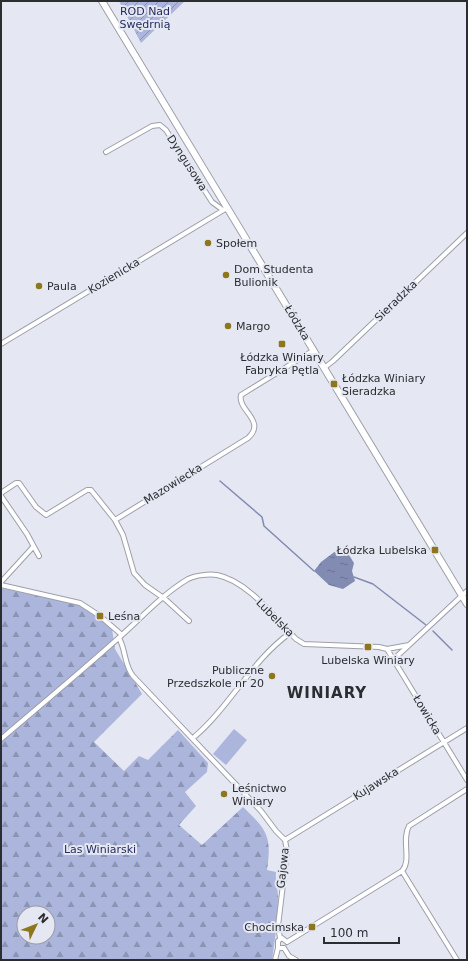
<svg xmlns="http://www.w3.org/2000/svg" width="468" height="961" font-family="'DejaVu Sans',sans-serif">
  <style>
    .forest { fill: url(#forest-firs); fill-rule: evenodd }
    .garden { fill: url(#garden-furrows) }
    .pitch { fill: #acb5dc }
    .water { fill: url(#water-ripples) }
    .lines { fill: none; stroke-linecap: round; stroke-linejoin: round }
    .stream { stroke: #828bb2; stroke-width: 1.5 }
    .minor-casing { stroke: #9d9faa; stroke-width: 6 }
    .primary-casing { stroke: #9d9faa; stroke-width: 8 }
    .minor { stroke: #fff; stroke-width: 4 }
    .primary { stroke: #fff; stroke-width: 6 }
    .poi-dot { fill: #8d761b; stroke: #e5e8f3; stroke-width: 1.5 }
    .labels { text-anchor: middle; dominant-baseline: central; stroke-width: 4; stroke-linejoin: round; paint-order: stroke }
    .park-label { font-size: 11px; fill: #252c5e; stroke: #e5e8f3 }
    .street-label { font-size: 11px; fill: #2c2d31; stroke: #e5e8f3 }
    .poi-label { font-size: 11px; fill: #2c2d31; stroke: #e5e8f3; text-anchor: start }
    .district-label { font-size: 15px; font-weight: bold; letter-spacing: 1px; fill: #2c2d31; stroke: #e5e8f3 }
  </style>
  <defs>
    <pattern id="forest-firs" width="22" height="20" patternUnits="userSpaceOnUse"><rect width="22" height="20" fill="#acb5dc"/><path d="M5 1l3.5 6h-7zM16 11l3.5 6h-7z" fill="#8c94b3"/></pattern>
    <pattern id="garden-furrows" width="10" height="10" patternUnits="userSpaceOnUse"><rect width="10" height="10" fill="#acb5dc"/><path d="M-1 1l2-2M0 10L10 0M9 11l2-2" fill="none" stroke="#8c94b3"/></pattern>
    <pattern id="water-ripples" width="26" height="14" patternUnits="userSpaceOnUse"><rect width="26" height="14" fill="#828bb2"/><path d="M2 4q2-2 4 0t4 0M15 11q2-2 4 0t4 0" fill="none" stroke="#6b7291"/></pattern>
  </defs>
  <rect width="100%" height="100%" fill="#e5e8f3"/>
  <path class="forest" d="M1,588L75,604L82,607L101,620L112,629L115,649L142,694L94,742L124,771L139,756L148,760L178,730L208,763L207,772L185,792L196,806L179,825L202,845L243,807C267,830 272,836 267,870L276,872C275,881 278,889 278,897C278,919 275,940 272,960H1ZM24,913H48V937H24Z"/>
  <path class="garden" d="M119,1H185L141,43Z"/>
  <path class="pitch" d="M234,729L247,740L226,765L213,754Z"/>
  <path class="water" d="M337,550C346,549 350,556 354,563L352,571L355,581L343,589L329,585L314,571L321,562Z"/>
  <g class="lines">
    <path class="stream" d="M220,481L262,517L264,526L314,571
      M354,577L373,584L426,625
      M433,631L452,650"/>
    <g class="minor-casing">
      <path id="minor" d="M106,152L152,126L160,125L166,130L212,202L223,210
        M1,344L227,208
        M324,368L333,361L467,233
        M1,493L16,483H19L36,507L46,515L87,490H91L115,520L123,535L134,573L145,585L165,599L189,621
        M1,496L27,534L39,556
        M115,520L248,438C267,421 237,410 241,395L314,350
        M1,582L33,547
        M1,585L80,603L100,616L122,635
        M119,638C126,650 124,665 133,676L261,811L276,831L285,840L287,851L278,926L280,938
        M387,649L467,780
        M394,659L467,591
        M193,738C230,707 251,661 290,633
        M1,739C42,704 83,670 123,634C144,615 163,594 188,579C196,575 209,574 217,575C248,581 275,618 296,639L304,644L379,647L387,649L409,645
        M285,840L467,728
        M402,871L457,960
        M287,942L402,871C412,860 401,840 409,826L467,789
        M284,948H278V941L282,938L287,942
        M284,948L289,956L296,960
        M275,960L278,948"/>
    </g>
    <g class="primary-casing">
      <path id="primary" d="M102,1L467,604"/>
    </g>
    <use href="#minor" class="minor"/>
    <use href="#primary" class="primary"/>
  </g>
  <g class="poi-dot">
    <circle cx="208" cy="243" r="4"/>
    <circle cx="226" cy="275" r="4"/>
    <circle cx="39" cy="286" r="4"/>
    <circle cx="228" cy="326" r="4"/>
    <rect x="278" y="340" width="8" height="8" rx="2"/>
    <rect x="330" y="380" width="8" height="8" rx="2"/>
    <rect x="431" y="546" width="8" height="8" rx="2"/>
    <rect x="96" y="612" width="8" height="8" rx="2"/>
    <rect x="364" y="643" width="8" height="8" rx="2"/>
    <circle cx="272" cy="676" r="4"/>
    <circle cx="224" cy="794" r="4"/>
    <rect x="308" y="923" width="8" height="8" rx="2"/>
  </g>
  <g class="labels">
    <g class="park-label">
      <text x="145" y="11">ROD Nad<tspan x="145" dy="13">Swędrnią</tspan></text>
      <text x="100" y="849">Las Winiarski</text>
    </g>
    <g class="street-label">
      <text transform="translate(187 163) rotate(57)">Dyngusowa</text>
      <text transform="translate(114 276) rotate(-31)">Kozienicka</text>
      <text transform="translate(396 301) rotate(-44)">Sieradzka</text>
      <text transform="translate(297 323) rotate(59)">Łódzka</text>
      <text transform="translate(173 484) rotate(-32)">Mazowiecka</text>
      <text transform="translate(275 618) rotate(45)">Lubelska</text>
      <text transform="translate(427 715) rotate(59)">Łowicka</text>
      <text transform="translate(376 784) rotate(-32)">Kujawska</text>
      <text transform="translate(283 868) rotate(-84)">Gajowa</text>
    </g>
    <g class="poi-label">
      <text x="216" y="243">Społem</text>
      <text x="234" y="269">Dom Studenta<tspan x="234" dy="13">Bulionik</tspan></text>
      <text x="47" y="286">Paula</text>
      <text x="236" y="326">Margo</text>
      <text x="282" y="357" text-anchor="middle">Łódzka Winiary<tspan x="282" dy="13">Fabryka Pętla</tspan></text>
      <text x="342" y="378">Łódzka Winiary<tspan x="342" dy="13">Sieradzka</tspan></text>
      <text x="427" y="550" text-anchor="end">Łódzka Lubelska</text>
      <text x="108" y="616">Leśna</text>
      <text x="368" y="660" text-anchor="middle">Lubelska Winiary</text>
      <text x="264" y="670" text-anchor="end">Publiczne<tspan x="264" dy="13">Przedszkole nr 20</tspan></text>
      <text x="232" y="788">Leśnictwo<tspan x="232" dy="13">Winiary</tspan></text>
      <text x="304" y="927" text-anchor="end">Chocimska</text>
    </g>
    <g class="district-label">
      <text x="327" y="693">WINIARY</text>
    </g>
  </g>
  <rect width="468" height="961" fill="none" stroke="#2c2d31" stroke-width="4"/>
  <g transform="translate(36 925) rotate(47)"><circle r="19" fill="#e5e8f3" stroke="#9b9da5"/>
  <path d="M0-3L7 15L0 10L-7 15Z" fill="#8d761b"/>
  <text y="-6" font-size="11" font-weight="bold" text-anchor="middle" fill="#2c2d31">N</text>
  </g>
  <path d="M324 937v6h75v-6" fill="none" stroke="#2c2d31" stroke-width="2"/>
  <text x="330" y="937" font-size="12" fill="#2c2d31" stroke="#e5e8f3" stroke-width="3" paint-order="stroke">100 m</text>
</svg>
